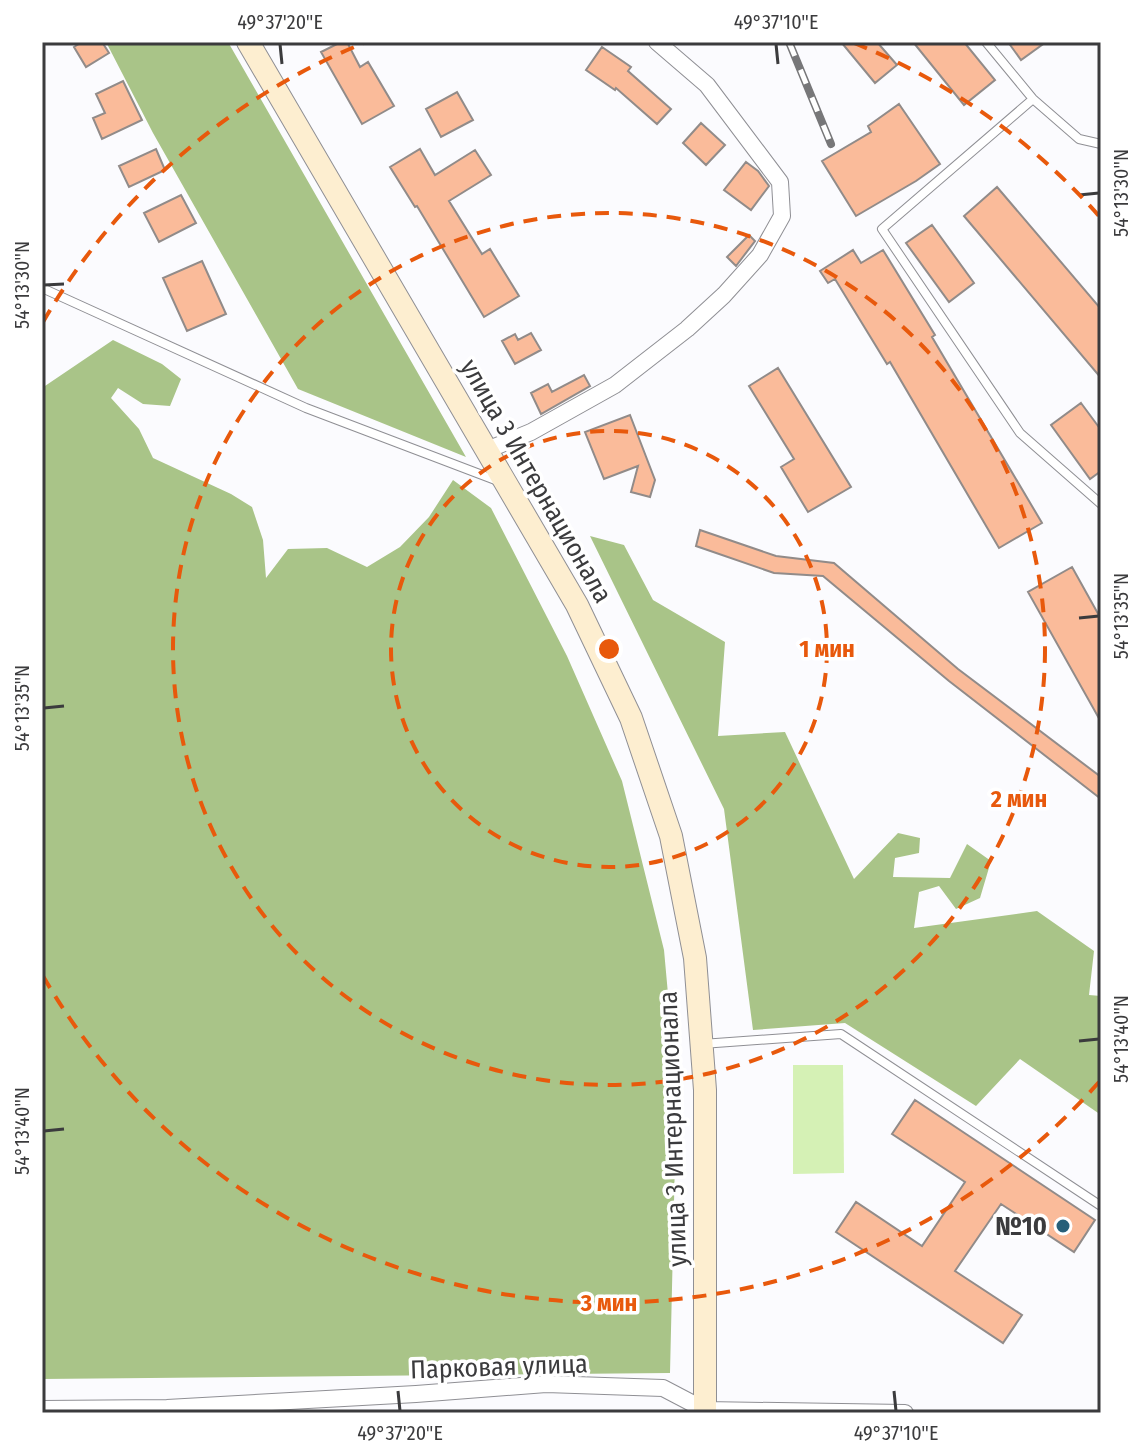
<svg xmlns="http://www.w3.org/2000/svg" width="1143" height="1455" font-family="'Fira Sans Condensed',sans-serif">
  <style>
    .green { fill: #d5f1b5 }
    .forest { fill: #a9c488 }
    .building { fill: #fabb9a; stroke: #918b89; stroke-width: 2 }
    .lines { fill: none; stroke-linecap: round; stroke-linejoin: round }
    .service-casing { stroke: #8f8f94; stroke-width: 10 }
    .minor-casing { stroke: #8f8f94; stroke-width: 18 }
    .secondary-casing { stroke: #8f8f94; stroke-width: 24 }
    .service { stroke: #fff; stroke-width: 8 }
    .minor { stroke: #fff; stroke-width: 16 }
    .secondary { stroke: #fdeed0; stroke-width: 22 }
    .rail-casing { stroke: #777779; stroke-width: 8 }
    .rail { stroke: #fff; stroke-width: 5; stroke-dasharray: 15; stroke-linecap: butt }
    .ticks { fill: none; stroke: #3b3b3d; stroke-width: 3 }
    .ring { fill: none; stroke: #e8590c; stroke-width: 4; stroke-dasharray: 14 10 }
    .poi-dot { fill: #275f79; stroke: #fff; stroke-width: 3 }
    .labels { text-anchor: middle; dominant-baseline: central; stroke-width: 7; stroke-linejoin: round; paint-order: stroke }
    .street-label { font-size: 26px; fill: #3b3b3d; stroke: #fff }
    .poi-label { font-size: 26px; font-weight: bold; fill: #3b3b3d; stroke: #fff; text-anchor: end }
    .centre { fill: #e8590c; stroke: #fff; stroke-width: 4 }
    .ring-label { font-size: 24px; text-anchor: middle; font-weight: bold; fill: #e8590c; stroke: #fff; stroke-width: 7; stroke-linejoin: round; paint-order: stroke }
    .neatline { fill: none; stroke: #3b3b3d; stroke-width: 3 }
    .ticks-label { font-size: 20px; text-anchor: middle; fill: #3b3b3d }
  </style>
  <rect width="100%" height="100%" fill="#fbfbfe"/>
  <path class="green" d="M793,1065H843L844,1173L793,1174Z"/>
  <path class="forest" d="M106,42H228L466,457L298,389L153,133Z
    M113,340L162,364L181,379L170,406L143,404L118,388L111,398L139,429L153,458L231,494L252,507L263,540L266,578L288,549L327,548L367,567L400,547L429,517L453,480L491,508L567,656L622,781L664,950L672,1038L676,1117L670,1373L42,1379V388Z
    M590,536L624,545L653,600L725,642L718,736L785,732L854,879L898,833L920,838L919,853L895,858L893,877L950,878L967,844L991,861L980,898L956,909L939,886L919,892L914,928L1037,911L1094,951L1089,995L1101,996V1115L1020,1059L976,1106L845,1023L753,1030L724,809Z"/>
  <path class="building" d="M82,42H102L109,53L86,67L74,47Z
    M341,42H347L360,67L368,62L394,106L362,124L321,52Z
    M841,42H877L897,65L875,83Z
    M913,42H964L995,80L964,105Z
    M1008,42H1046L1021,60Z
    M602,47L631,67L628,71L671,109L657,124L616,88L615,90L586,70Z
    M123,81L142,120L102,139L93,118L105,113L96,94Z
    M457,92L473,120L441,137L426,109Z
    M899,104L940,164L916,181L856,216L822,161L871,132L868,126Z
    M701,123L725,145L706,165L683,143Z
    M156,149L165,170L129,187L119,166Z
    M420,149L435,175L475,150L491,175L449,201L482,254L490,249L519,296L484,317L417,206L415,207L390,167Z
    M746,162L758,171L769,186L751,210L724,190Z
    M997,187L1101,309V378L964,216Z
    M181,195L196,223L159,242L144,213Z
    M932,225L974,283L949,302L906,243Z
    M749,235L755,241L736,266L727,257Z
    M853,250L861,263L883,250L935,335L932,337L1042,523L999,548L890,362L887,364L835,279L828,283L820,271Z
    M202,261L226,314L187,331L163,278Z
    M531,333L541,350L515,364L502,341L515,334L518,340Z
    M778,368L851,487L808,512L781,467L794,459L749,386Z
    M584,375L590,386L541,414L531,393L548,384L552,392Z
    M1081,403L1101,430V471L1090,479L1051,425Z
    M630,415L655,480L650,497L631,492L638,466L604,479L585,432Z
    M700,530L776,556L834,563L958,669L1101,777V799L949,681L823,576L774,573L696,546Z
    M1072,567L1101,619V722L1028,592Z
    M915,1100L1095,1220L1074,1252L1001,1204L955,1271L1022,1315L1003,1343L836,1232L856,1202L922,1246L965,1182L892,1134Z"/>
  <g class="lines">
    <g class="service-casing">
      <path id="service" d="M986,42L1033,99L1079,139L1101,144
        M1033,99L882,229L1020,433L1101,504
        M42,288L306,408L498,481
        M702,1044L841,1034L1101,1206"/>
    </g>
    <g class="minor-casing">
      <path id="minor" d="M487,450L531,432L615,385L687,329L724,295L760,255L782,216L780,182L707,85L657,42
        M42,1409L167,1408L416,1394L546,1384L663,1388L705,1410L905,1413"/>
    </g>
    <g class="secondary-casing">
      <path id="secondary" d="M248,42L577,605L631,718L671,836L695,958L705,1090V1413"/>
    </g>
    <use href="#service" class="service"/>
    <use href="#minor" class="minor"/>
    <use href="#secondary" class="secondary"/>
    <g class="rail-casing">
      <path id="rail" d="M789,42L831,144"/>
    </g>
    <use href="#rail" class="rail"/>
  </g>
  <path class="ticks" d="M280,44L282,64M776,44L778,64M1079,195L1099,193M44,285L64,284M1079,618L1099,616M44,708L64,706M1079,1041L1099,1039M44,1131L64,1129M398,1391L400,1411M894,1391L896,1411"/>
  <g class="ring">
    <circle cx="609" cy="649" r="218"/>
    <circle cx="609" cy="649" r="436"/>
    <path d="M1099 1082A654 654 0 0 1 43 976M43 322A654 654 0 0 1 364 43M854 43A654 654 0 0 1 1099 216"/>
  </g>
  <circle class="poi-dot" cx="1063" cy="1226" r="8"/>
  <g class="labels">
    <g class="street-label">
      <text transform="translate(536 481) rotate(60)">улица 3 Интернационала</text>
      <text transform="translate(673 1129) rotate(-92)">улица 3 Интернационала</text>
      <text transform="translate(499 1367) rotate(-2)">Парковая улица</text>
    </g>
    <g class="poi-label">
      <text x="1047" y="1226">№10</text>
    </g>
  </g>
  <circle cx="609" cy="649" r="12" class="centre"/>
  <g class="ring-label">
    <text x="827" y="657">1 мин</text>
    <text x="1019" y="807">2 мин</text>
    <text x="609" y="1311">3 мин</text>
  </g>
  <rect width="1143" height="1455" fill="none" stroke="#ffffff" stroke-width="88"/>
  <rect x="44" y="44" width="1055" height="1367" class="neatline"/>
  <g class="ticks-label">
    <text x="280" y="29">49°37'20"E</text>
    <text x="776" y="29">49°37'10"E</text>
    <text transform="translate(1121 193) rotate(-90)" y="7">54°13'30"N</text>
    <text transform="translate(22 285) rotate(-90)" y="7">54°13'30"N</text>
    <text transform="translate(1121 616) rotate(-90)" y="7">54°13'35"N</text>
    <text transform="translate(22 708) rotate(-90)" y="7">54°13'35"N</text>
    <text transform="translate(1121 1039) rotate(-90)" y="7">54°13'40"N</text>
    <text transform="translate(22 1131) rotate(-90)" y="7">54°13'40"N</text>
    <text x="400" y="1440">49°37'20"E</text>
    <text x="896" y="1440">49°37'10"E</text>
  </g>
</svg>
